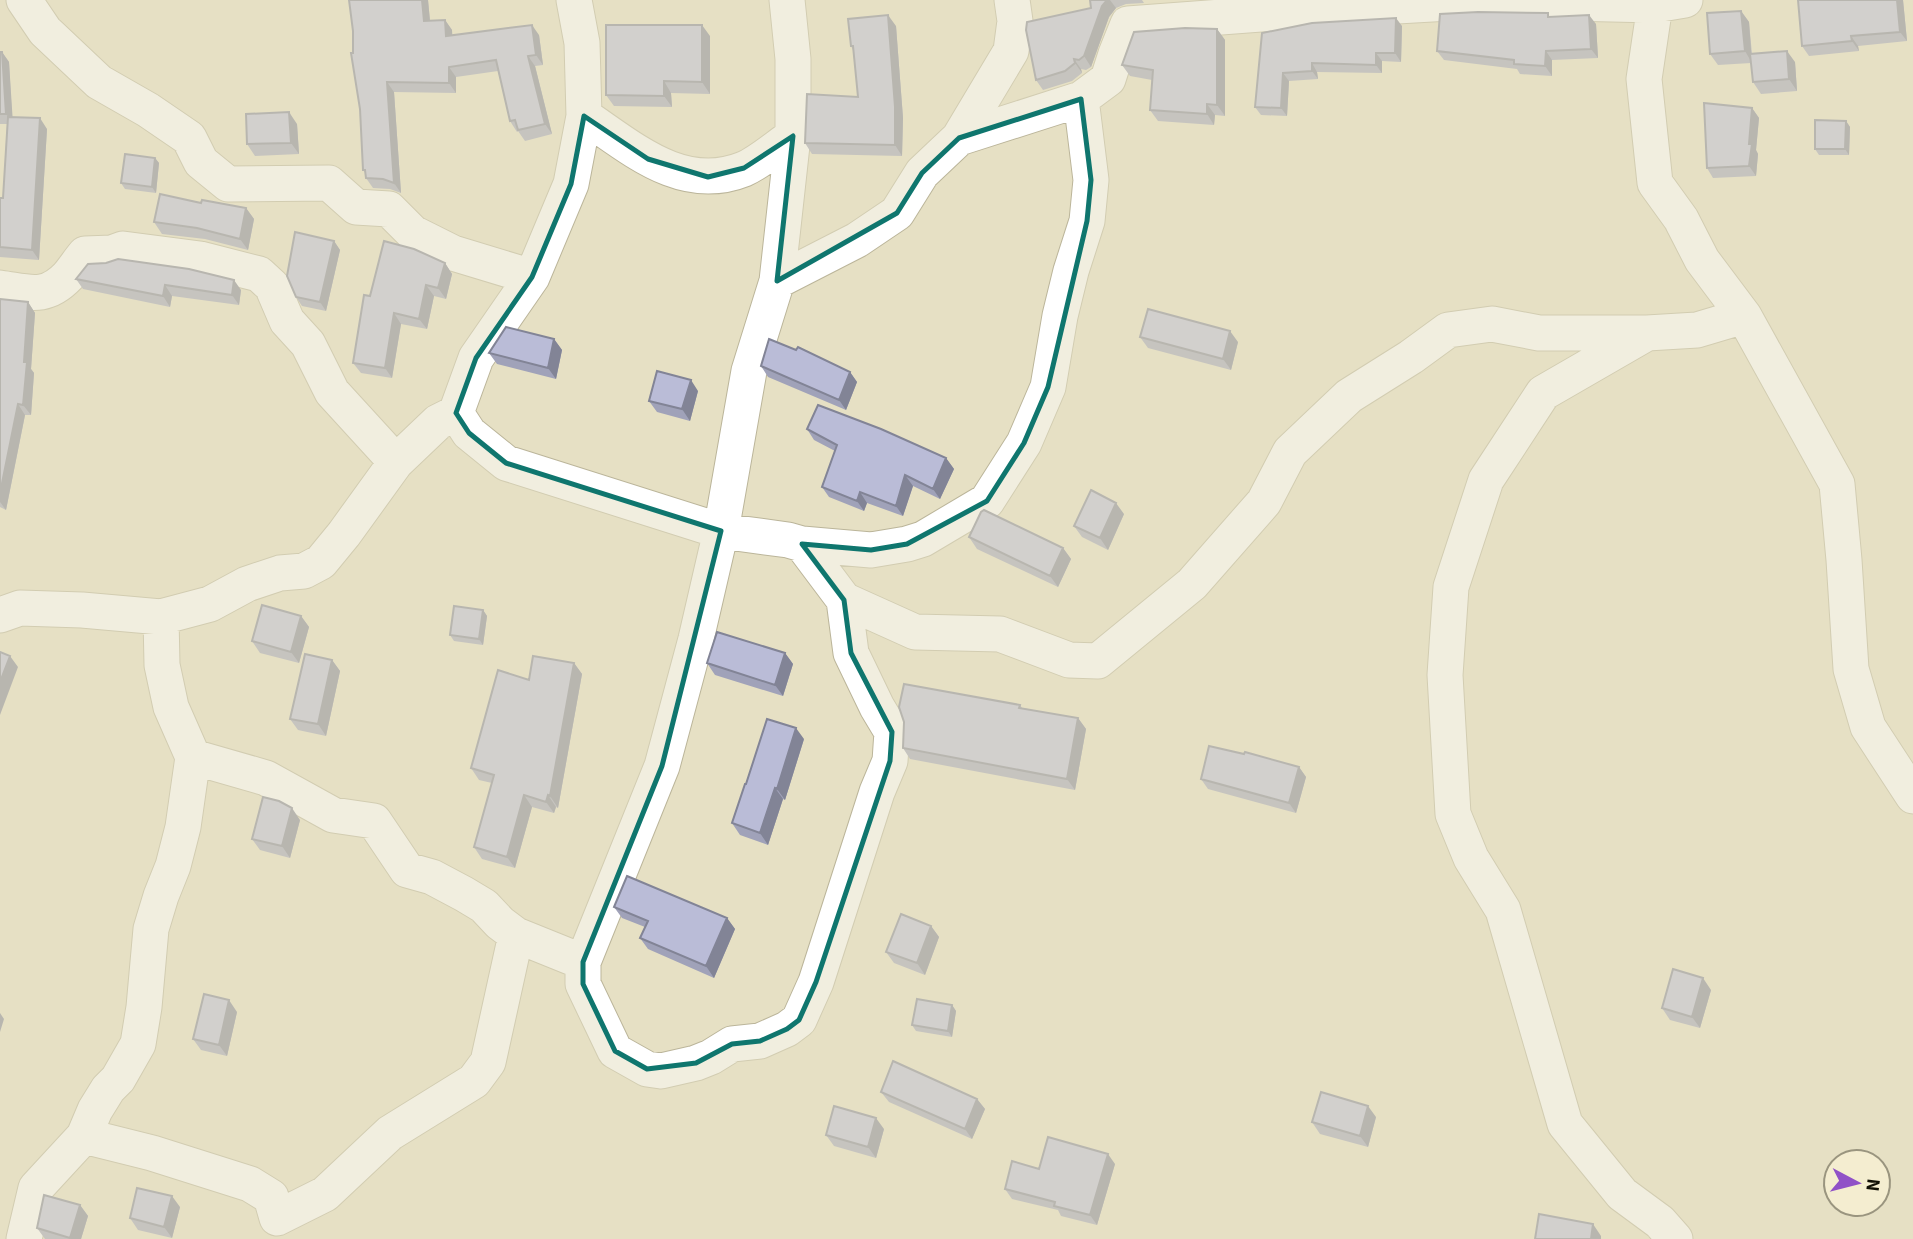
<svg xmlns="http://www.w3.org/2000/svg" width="1913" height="1239" font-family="'Source Sans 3',sans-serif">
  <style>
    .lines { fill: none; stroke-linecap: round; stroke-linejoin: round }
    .minor-casing { stroke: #bbb59a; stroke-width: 37 }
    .minor { stroke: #fff; stroke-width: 35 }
    .wall { fill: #a0a2b9 }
    .shaded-wall { fill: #828496 }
    .building { fill: #babcd7; stroke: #828496; stroke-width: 2 }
    .marked { fill: none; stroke: #0f766e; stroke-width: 5; stroke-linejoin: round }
  </style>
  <rect width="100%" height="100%" fill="#e6e0c4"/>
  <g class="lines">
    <g class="minor-casing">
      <path id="minor" d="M24,0L45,31L99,82L148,110L189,138L201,162L228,184L329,183L356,207L389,209L413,233L453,253L532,277
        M574,0L582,43L584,116L571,184L532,277L476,358L456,413L469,433L506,463L721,531L788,540L802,544L871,550L907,544L923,539L987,501L1024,443L1048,387L1060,316L1071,271L1087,221L1091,180L1081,99
        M787,0L793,59V136L777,281L749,371L721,531L696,639L662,766L583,962V984L615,1051L647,1069L661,1071L696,1063L711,1057L732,1044L760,1041L787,1029L799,1020L816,982L877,792L890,761L892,732L877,707L851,653L844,600
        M1654,0L1655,5L1644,79L1655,183L1681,219L1702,260L1744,316L1837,484L1844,560L1851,669L1868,727L1913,796
        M584,116C632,148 682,194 744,169C760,162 778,146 793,136
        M959,138L1081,99L1108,79L1116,54L1128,24L1275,13L1484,1L1655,5L1685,0
        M777,281L857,240L897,213L922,173L959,138L1011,51L1015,21L1012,0
        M0,288C29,292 45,300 68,276C74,269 79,261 85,254L112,253L123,249L200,259L259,274L272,286L287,321L308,344L332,392L396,462
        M1647,333L1543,393L1486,480L1451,587L1445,675L1453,814L1471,858L1503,910L1565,1124L1622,1194L1660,1222L1675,1239
        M802,544L844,600L915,632L1000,634L1069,660L1098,661L1192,584L1264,502L1290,452L1349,396L1411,357L1448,330L1492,324L1539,333H1647L1697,330L1744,316
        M0,615L20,608L82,610L161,617L210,604L247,584L280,573L304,571L321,562L344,534L396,462L438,422L456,413
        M193,757L266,778L333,815L374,821L407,870L432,877L464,894L484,906L500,923L516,935L583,962
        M84,1136L152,1153L250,1184L271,1197L277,1218L325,1194L390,1133L474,1081L488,1062L516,935
        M24,1239L36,1188L84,1136L95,1110L108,1089L118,1079L138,1044L144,1007L151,929L161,896L173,866L183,827L193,757L171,707L162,665L161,617"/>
    </g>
    <use href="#minor" class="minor"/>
  </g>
  <path class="wall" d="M428,0L430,21L445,20L452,30V35H539L543,65L535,66L552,134L525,141L518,131L517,132L510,121L498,71L456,77V93L394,92L401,193L390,189L373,188L366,178V174L363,170L360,109L353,53Z
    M1090,0H1142L1144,3L1126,4L1116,8L1109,17L1091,67L1086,70L1081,69L1082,73L1072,81L1043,90L1036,80L1091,8Z
    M1903,0L1907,41L1858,46L1859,51L1809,56L1802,46Z
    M1741,11L1749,22L1752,54L1795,62L1797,91L1761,94L1753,82L1751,63L1718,65L1710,54Z
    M1550,17L1596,24L1598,58L1552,60V76L1520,74L1517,69L1444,60L1437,51Z
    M896,26L903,118L902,156L812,154L805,143L858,97L853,50L851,46Z
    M1402,26L1401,62L1382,61V73L1317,72L1318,79L1289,81L1287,116L1261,115L1255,107L1262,33Z
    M1217,29L1225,40V116L1215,115L1214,125L1158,121L1150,110L1152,80L1130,76L1122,65Z
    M710,36V94L671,93L672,107L614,106L606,95Z
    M0,52H2L9,62L12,117L47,129L39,260L0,257V198H3L7,124H0Z
    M1752,108L1759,118L1756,150L1758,154L1756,176L1713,178L1707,168Z
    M1846,121L1850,127L1849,155H1819L1815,149Z
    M297,124L299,154L255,156L247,144Z
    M155,158L159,163L156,193L125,189L121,183Z
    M201,203L246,208L254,219L248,250L205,239L162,234L154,222Z
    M334,241L340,250L326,311L302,306L296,297Z
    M445,263L452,274L446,299L434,296L427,329L401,324L392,378L361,373L353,363L370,296Z
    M76,279L241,290L239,305L172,296L170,307L83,289Z
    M0,299L28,302L35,313L31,369L34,373L31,415H25L6,510L0,507Z
    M1140,337L1238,342L1231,370L1148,348Z
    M554,339L562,350L556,379L497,364L489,353Z
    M761,366L850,372L857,382L846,410L768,377Z
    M698,391L690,421L657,412L649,401Z
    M807,429L946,458L954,469L940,499L913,486L903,516L867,503L864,511L829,497L822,487L835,451L814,440Z
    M1124,514L1108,550L1082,537L1074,526Z
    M969,537L1063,548L1071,559L1058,587L977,549Z
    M483,610L487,616L483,645L454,641L450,635Z
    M301,616L309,627L299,663L260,653L252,641Z
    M785,653L793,664L783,696L715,675L707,663Z
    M332,660L340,671L326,736L298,730L290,719Z
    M574,663L582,674L558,808L556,807L554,813L532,807L515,868L482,859L474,847L492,783L479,780L471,768L529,680Z
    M1020,705L1022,708L1078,718L1086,729L1075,790L910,759L903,748Z
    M804,739L785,800L783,799L768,845L740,835L732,823L746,784Z
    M1299,767L1306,777L1296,813L1208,789L1201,779Z
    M300,820L290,858L260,850L252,839Z
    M614,907L727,918L735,929L714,978L648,949L640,938L645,927L622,918Z
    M931,926L939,937L925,975L894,963L886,952Z
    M1711,990L1700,1028L1670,1020L1662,1008Z
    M952,1005L956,1011L952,1037L916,1031L912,1025Z
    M237,1012L227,1056L201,1050L193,1039Z
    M881,1092L977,1099L985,1109L972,1139L889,1102Z
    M1376,1117L1368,1147L1320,1134L1312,1122Z
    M884,1129L876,1158L834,1146L826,1135Z
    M1115,1164L1097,1225L1061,1216L1058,1210L1012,1199L1005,1189L1039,1169Z
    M80,1205L88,1216L81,1239H45L37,1228Z
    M180,1207L172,1238L138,1230L130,1218Z"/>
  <path class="shaded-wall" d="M422,0H428L431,32L424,21Z
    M1107,0H1110L1116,8L1109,17L1091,67L1084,56L1102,6Z
    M1897,0H1903L1907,41L1900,32Z
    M1741,11L1749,22L1752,63L1745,51Z
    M888,15L896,26L903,118L902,156L895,145Z
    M1589,15L1596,24L1598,58L1591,49Z
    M1396,18L1402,26L1401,62L1395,53Z
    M445,20L452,30L453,46L446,36Z
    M532,25L539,35L543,65L536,55Z
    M702,25L710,36V94L702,82Z
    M1217,29L1225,40V116L1217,105Z
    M1851,36L1858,46L1859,51L1852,41Z
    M1546,51L1552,60V76L1545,66Z
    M1787,51L1795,62L1797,91L1789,79Z
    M2,52L9,62L13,124L6,114Z
    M1376,53L1382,61V73L1376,65Z
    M528,56L535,66L552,134L545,124Z
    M1074,59L1081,69L1082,73L1075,63Z
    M1312,63L1317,72L1318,79L1312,71Z
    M449,67L456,77V93L449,83Z
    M1283,73L1289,81L1287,116L1281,108Z
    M664,81L671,93L672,107L664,96Z
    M387,82L394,92L401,193L394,183Z
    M1207,104L1215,115L1214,125L1207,114Z
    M1752,108L1759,118L1756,150L1758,154L1756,176L1749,166V144Z
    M289,112L297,124L299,154L291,143Z
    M40,118L47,129L39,260L32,250Z
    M1846,121L1850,127L1849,155L1845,149Z
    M155,158L159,163L156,193L152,187Z
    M246,208L254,219L248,250L240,239Z
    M334,241L340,250L326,311L320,302Z
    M445,263L452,274L446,299L438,288Z
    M234,280L241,290L239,305L232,295Z
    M165,285L172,296L170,307L163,296Z
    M426,285L434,296L427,329L419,319Z
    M28,302L35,313L31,369L34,373L31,415L23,405L24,362Z
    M394,313L401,324L392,378L385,368Z
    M1230,331L1238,342L1231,370L1223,359Z
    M554,339L562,350L556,379L548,368Z
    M850,372L857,382L846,410L839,400Z
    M691,380L698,391L690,421L682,409Z
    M18,404L25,415L6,510L0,502V493Z
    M946,458L954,469L940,499L933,489Z
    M905,475L913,486L903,516L896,506Z
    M860,492L867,503L864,511L857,501Z
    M1116,503L1124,514L1108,550L1100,538Z
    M1063,548L1071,559L1058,587L1050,576Z
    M483,610L487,616L483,645L479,639Z
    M301,616L309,627L299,663L291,652Z
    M785,653L793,664L783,696L775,685Z
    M10,656L18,667L0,715V682Z
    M332,660L340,671L326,736L318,724Z
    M574,663L582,674L558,808L550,796Z
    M1078,718L1086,729L1075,790L1067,779Z
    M796,728L804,739L785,800L777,789Z
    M1299,767L1306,777L1296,813L1289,803Z
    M775,788L783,799L768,845L760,833Z
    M524,795L532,807L515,868L507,857Z
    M548,795L556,807L554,813L546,802Z
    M292,808L300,820L290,858L282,846Z
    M727,918L735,929L714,978L706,966Z
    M931,926L939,937L925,975L917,963Z
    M1703,978L1711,990L1700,1028L1692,1017Z
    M229,1000L237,1012L227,1056L219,1045Z
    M952,1005L956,1011L952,1037L948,1031Z
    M0,1013L4,1019L0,1032Z
    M977,1099L985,1109L972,1139L965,1129Z
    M1368,1106L1376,1117L1368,1147L1360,1136Z
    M876,1118L884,1129L876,1158L868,1147Z
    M1108,1154L1115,1164L1097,1225L1090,1215Z
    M172,1196L180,1207L172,1238L164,1227Z
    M80,1205L88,1216L81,1239H71L70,1238Z
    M1593,1224L1601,1236V1239H1591Z"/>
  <path class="building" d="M349,0H422L424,21L445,20L446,36L532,25L536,55L528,56L545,124L518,130L515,120L510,121L496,60L449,67V83L387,82L394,183L383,179L366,178L365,170H363L360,109L351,53H353V31Z
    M1090,0H1107L1102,6L1084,56L1079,60L1074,59L1075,63L1065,71L1036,80L1026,30L1027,22L1091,8Z
    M1798,0H1897L1900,32L1851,36L1852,41L1802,46Z
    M1741,11L1745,51L1710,54L1707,13Z
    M1478,12L1548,13V17L1589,15L1591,49L1546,51L1545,66L1514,64V60L1437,51L1440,14Z
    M888,15L895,107V145L805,143L807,94L858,97L853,46H851L848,19Z
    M1396,18L1395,53H1376V65L1312,63V71L1283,73L1281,108L1255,107L1262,33L1312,23Z
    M606,25H702V82L664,81V96L606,95Z
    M1185,28L1217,29V105L1207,104V114L1150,110L1153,70L1122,65L1134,32Z
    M1787,51L1789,79L1753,82L1750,54Z
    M0,52H2L6,114H0Z
    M1704,103L1752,108L1749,144H1752L1749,166L1707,168Z
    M289,112L291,143L247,144L246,114Z
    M8,117L40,118L32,250L0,247V198H3Z
    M1815,120L1846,121L1845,149H1815Z
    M125,154L155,158L152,187L121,183Z
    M160,194L201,203L202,200L246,208L240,239L197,228L154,222Z
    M295,232L334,241L320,302L296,297L287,276Z
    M384,241L414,249L445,263L438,288L426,285L419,319L394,313L385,368L353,363L364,295L370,296Z
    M118,259L189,269L234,280L232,295L165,285L163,296L76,279L88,264L106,263Z
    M0,299L28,302L24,362H27L23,405L18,404L0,493Z
    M1148,309L1230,331L1223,359L1140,337Z
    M506,327L554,339L548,368L489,353Z
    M769,339L796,350L798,347L850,372L839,400L761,366Z
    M657,371L691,380L682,409L649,401Z
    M818,405L881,429L946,458L933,489L905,475L896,506L860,492L857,501L822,487L837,445L807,429Z
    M1091,490L1116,503L1100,538L1074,526Z
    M984,510L1063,548L1050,576L969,537L981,512Z
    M262,605L301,616L291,652L252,641Z
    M454,606L483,610L479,639L450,635Z
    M717,632L785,653L775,685L707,663Z
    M0,652L10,656L0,682Z
    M305,654L332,660L318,724L290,719Z
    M533,656L574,663L550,796L548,795L546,802L524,795L507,857L474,847L494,775L471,768L498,670L529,680Z
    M904,684L1020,705L1019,708L1078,718L1067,779L903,748L904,722L899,707Z
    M767,719L796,728L777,789L775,788L760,833L732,823L745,784H746Z
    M1209,746L1244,754L1245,752L1299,767L1289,803L1201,779Z
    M263,797L279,801L292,808L282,846L252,839Z
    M627,876L727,918L706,966L640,938L648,921L614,907Z
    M901,914L931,926L917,963L886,952Z
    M1673,969L1703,978L1692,1017L1662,1008Z
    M204,994L229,1000L219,1045L193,1039Z
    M917,999L952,1005L948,1031L912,1025Z
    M893,1061L977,1099L965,1129L881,1092Z
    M1321,1092L1368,1106L1360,1136L1312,1122Z
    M834,1106L876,1118L868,1147L826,1135Z
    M1048,1137L1108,1154L1090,1215L1054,1206L1055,1202L1005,1189L1012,1161L1039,1169Z
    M137,1188L172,1196L164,1227L130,1218Z
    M44,1195L80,1205L70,1238L37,1228Z
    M1539,1214L1593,1224L1591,1239H1535Z"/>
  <path d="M0 0H1913V1239H0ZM1081,99L1091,180L1087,221L1048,387L1024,443L987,501L907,544L871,550L802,544L844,600L851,653L892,732L890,761L816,982L799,1020L787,1029L760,1041L732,1044L696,1063L647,1069L615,1051L583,984V962L662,766L721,531L506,463L469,433L456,413L476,358L532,277L571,184L584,116L648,159L708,177L744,168L793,136L777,281L897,213L922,173L959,138Z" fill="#e6e0c4" fill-opacity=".55" fill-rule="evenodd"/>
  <path class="marked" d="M1081,99L1091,180L1087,221L1048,387L1024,443L987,501L907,544L871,550L802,544L844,600L851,653L892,732L890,761L816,982L799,1020L787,1029L760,1041L732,1044L696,1063L647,1069L615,1051L583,984V962L662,766L721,531L506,463L469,433L456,413L476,358L532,277L571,184L584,116L648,159L708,177L744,168L793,136L777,281L897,213L922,173L959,138Z"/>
  <g transform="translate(1857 1183) rotate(97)"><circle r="33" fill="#f4edd0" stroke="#9a957f" stroke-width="2"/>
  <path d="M0-5L12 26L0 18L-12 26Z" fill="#9051c7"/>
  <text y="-10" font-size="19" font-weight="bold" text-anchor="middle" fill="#121006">N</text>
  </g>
</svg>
